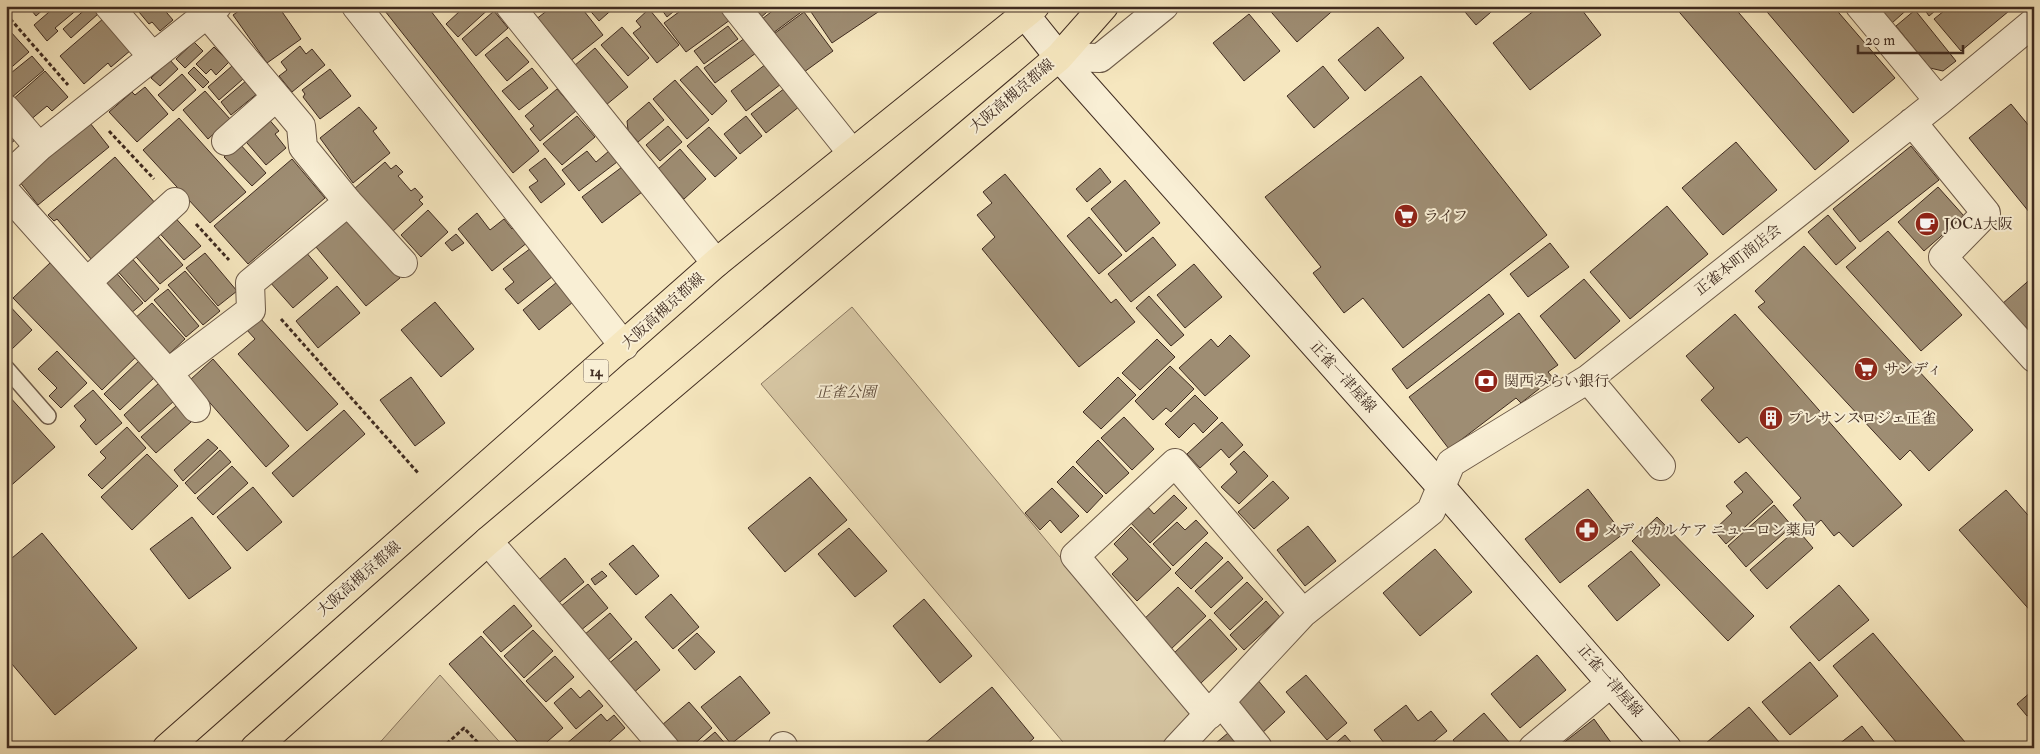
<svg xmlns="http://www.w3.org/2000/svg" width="2040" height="754" font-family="'IM FELL Double Pica','Noto Serif JP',serif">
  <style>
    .green { fill: #d7c7a4; stroke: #8b7962 }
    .building { fill: #9e8d73; stroke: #3f2b20 }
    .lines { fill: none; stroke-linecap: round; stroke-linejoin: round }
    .service-casing { stroke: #6d5a48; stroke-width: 18 }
    .minor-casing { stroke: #6d5a48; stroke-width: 30 }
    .secondary-casing { stroke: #3f2b20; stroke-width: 30 }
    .primary-casing { stroke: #3f2b20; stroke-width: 30 }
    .path { stroke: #3f2b20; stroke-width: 3; stroke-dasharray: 4 2.5; stroke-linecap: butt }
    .service { stroke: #f9efd5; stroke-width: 15 }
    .minor { stroke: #f9efd5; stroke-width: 28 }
    .secondary { stroke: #f9efd5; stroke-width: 28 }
    .primary { stroke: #f6e7bf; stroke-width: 28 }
    .labels { text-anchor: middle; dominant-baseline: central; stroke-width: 4; stroke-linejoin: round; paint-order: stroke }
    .shield { fill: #f9efd5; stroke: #776656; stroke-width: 1 }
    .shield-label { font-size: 14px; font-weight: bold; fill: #3f2b20 }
    .street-label { font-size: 15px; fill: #3f2b20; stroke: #f9efd5 }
    .poi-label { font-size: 15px; fill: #3f2b20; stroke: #f9efd5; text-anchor: start }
    .park-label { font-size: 15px; font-style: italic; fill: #5d4a3a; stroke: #f9efd5 }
  </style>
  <rect width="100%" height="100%" fill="#f6e7bf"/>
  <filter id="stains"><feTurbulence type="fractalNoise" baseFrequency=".004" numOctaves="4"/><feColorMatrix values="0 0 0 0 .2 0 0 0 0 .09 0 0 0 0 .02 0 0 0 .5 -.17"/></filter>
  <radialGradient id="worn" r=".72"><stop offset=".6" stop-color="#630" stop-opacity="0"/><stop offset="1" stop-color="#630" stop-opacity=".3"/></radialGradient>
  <path class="green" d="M852,307L1194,718L1163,748H1068L761,384Z
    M440,675L505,748H375Z"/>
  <path class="building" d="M28,6H47L36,16Z
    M56,6L79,8L55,28L58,31L47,41L34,25Z
    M89,6L98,14L71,38L63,29Z
    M134,6H161L173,20L160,31L152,22L149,24Z
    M246,6H278L301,39L267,63L233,15Z
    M381,6H427L539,151L513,173Z
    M458,6H492L458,37L446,24L461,10Z
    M553,6H580L603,35L569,62L535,20Z
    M586,6H616L599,21Z
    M659,6H680L667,17Z
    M687,6H720L730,20L686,52L664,23Z
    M748,6H774L759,19Z
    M779,6H801L804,10L769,36L758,22Z
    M807,6H879L881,10L832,43Z
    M1266,6H1338L1297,42Z
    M1460,6H1498L1476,25Z
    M1540,6H1579L1601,35L1530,90L1493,43Z
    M1674,6H1733L1849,141L1815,170Z
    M1762,6H1833L1895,78L1853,113Z
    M1884,6H1911L1892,23L1880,9Z
    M1922,6H1941L1929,16Z
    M1950,6H2015L1961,51L1934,19Z
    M649,9L679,45L657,63L633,33L641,27L636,21Z
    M1915,10L1956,61L1943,71L1930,68L1896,26Z
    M494,11L508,28L476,56L462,39Z
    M804,12L833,51L800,75L771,36Z
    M1249,14L1280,51L1244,81L1213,43Z
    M104,18L131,50L111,67L108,63L84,84L60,56Z
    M728,26L738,39L704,64L694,51Z
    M622,27L649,58L628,76L601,45Z
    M1378,27L1404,58L1365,91L1338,60Z
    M10,31L29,52L6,72V34Z
    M507,37L529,62L507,81L485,55Z
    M745,38L756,53L715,83L704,68Z
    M194,42L203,51L185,68L176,59Z
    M300,46L306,54L312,49L325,65L292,92L279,76L287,70L281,62Z
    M214,47L229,62L216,75L211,69L206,74L196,64Z
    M595,48L628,87L606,105L574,66Z
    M32,56L44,70L11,98L6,92V77Z
    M170,60L178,69L160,86L151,78Z
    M766,64L781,84L746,111L731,91Z
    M232,66L243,79L219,100L208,87Z
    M697,66L727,101L712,115L680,80Z
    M1323,66L1349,98L1314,128L1287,96Z
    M194,67L209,82L203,88L188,73Z
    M532,68L548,88L519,110L502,91Z
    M330,69L351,96L320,119L303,97L305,94L302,90Z
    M45,71L68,97L52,111L47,106L29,121L11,101Z
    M182,74L196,90L173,111L158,95Z
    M1421,76L1547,235L1403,348L1363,298L1344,313L1313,273L1321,267L1265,197Z
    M247,80L258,93L231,115L221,102Z
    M675,80L709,120L687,139L653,99Z
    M145,87L168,114L137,142L109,112L132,92L135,95Z
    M785,88L800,106L766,133L751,114Z
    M557,89L576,111L540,141L530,129L534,126L525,116Z
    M205,91L230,119L208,139L183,110Z
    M649,102L664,120L638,142L628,130L627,121Z
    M2011,104L2034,132V218L1969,138Z
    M359,107L377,128L373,131L390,153L353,183L320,138Z
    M266,116L279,131L275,134L286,148L266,165L241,136Z
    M577,116L595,137L562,165L543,144Z
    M746,116L762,136L740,154L724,134Z
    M179,118L246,192L210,223L143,150Z
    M90,123L109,147L38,205L19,181Z
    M668,126L682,142L660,161L646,145Z
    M709,127L737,158L715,177L687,146Z
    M6,129L15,140L6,147Z
    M1736,142L1777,190L1723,235L1682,188Z
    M239,143L266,173L252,186L224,157Z
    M1911,146L1939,180L1860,242L1833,209Z
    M680,149L706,179L684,199L658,169Z
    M587,151L596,162L609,151L617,162L579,191L562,170Z
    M115,157L156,204L92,260L57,219L54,221L48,215Z
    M545,158L565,184L541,203L529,187L538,181L529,170Z
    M292,159L325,198L248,264L214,226Z
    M385,162L391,169L396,165L403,172L398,176L411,191L415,188L423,197L419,200L423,204L392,232L354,189Z
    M622,167L642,192L602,223L582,197Z
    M1100,168L1111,182L1087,202L1076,189Z
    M1005,174L1111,303L1116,299L1135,322L1079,367L982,249L995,237L977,215L992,203L983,192Z
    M1125,180L1160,223L1126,252L1091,209Z
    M1938,187L1964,216L1924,251L1898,222Z
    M1667,206L1708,254L1630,319L1590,272Z
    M428,210L448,232L421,257L401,235Z
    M170,212L201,246L184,260L154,227Z
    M477,213L490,230L504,219L512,229L515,226L528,242L492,271L458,229Z
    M1828,215L1856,248L1836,265L1808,232Z
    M1089,217L1122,255L1099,274L1067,236Z
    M350,218L400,278L366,306L316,247Z
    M152,230L183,265L160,284L130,250Z
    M1888,231L1962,315L1921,351L1846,267Z
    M456,234L464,243L452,251L445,243Z
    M1153,237L1176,265L1131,302L1108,274Z
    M1550,243L1569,267L1528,297L1510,274Z
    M1804,246L1973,430L1929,471L1910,450L1900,460L1758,307L1765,302L1755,291Z
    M531,248L553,276L518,304L505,289L514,282L503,269Z
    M305,251L328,278L293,308L269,281Z
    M205,253L237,291L218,306L186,268Z
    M128,254L159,289L145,302L114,267Z
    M51,262L140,353L102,390L13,298Z
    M1194,264L1222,297L1185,328L1157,295Z
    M112,268L143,303L130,314L100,279Z
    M185,271L220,311L203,325L168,285Z
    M2034,276V341L2002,304Z
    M1584,279L1620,321L1575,359L1540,316Z
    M557,282L573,302L539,330L523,310Z
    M337,286L360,313L318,348L296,321Z
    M168,289L199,326L186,337L154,300Z
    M1489,294L1504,314L1407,389L1392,369Z
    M1149,296L1184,335L1171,346L1136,308Z
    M6,302L32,330L12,349L6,343Z
    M435,302L474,349L441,377L401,330Z
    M152,303L185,339L167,356L134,319Z
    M1519,313L1558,365L1548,372L1553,378L1521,403L1516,398L1449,449L1409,397Z
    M1735,314L1902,505L1853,547L1839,532L1834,536L1821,520L1812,528L1793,505L1801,498L1747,437L1739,443L1701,400L1714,388L1686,356Z
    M260,318L338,404L307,431L238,354L255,339L246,329Z
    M1230,335L1250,356L1205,396L1179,368L1211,339L1218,347Z
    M1157,339L1175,357L1140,390L1122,373Z
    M57,351L87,383L61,408L49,396L57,388L38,369Z
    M213,359L289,446L266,467L190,380Z
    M140,360L155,377L120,410L104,394Z
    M1170,366L1194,389L1171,412L1166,408L1153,420L1135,401Z
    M411,377L445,423L415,446L380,400Z
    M1118,377L1136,395L1101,429L1083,412Z
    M159,383L174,401L139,432L124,415Z
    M93,390L122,423L96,445L80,426L86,420L74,406Z
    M8,395L55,447L7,489L6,397Z
    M1195,395L1218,418L1203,433L1194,423L1179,438L1165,424Z
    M176,406L191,422L156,453L141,437Z
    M344,410L365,434L293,497L272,473Z
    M1124,417L1154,449L1132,470L1101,438Z
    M1222,422L1243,445L1229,458L1221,449L1200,468L1187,454Z
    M127,427L146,448L102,489L88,475L106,458L100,452Z
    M208,439L218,448L183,481L174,470Z
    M1098,440L1129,473L1106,494L1076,462Z
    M220,450L231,462L195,494L185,483Z
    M1244,451L1268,476L1239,504L1221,487L1237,472L1230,464Z
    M147,454L178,486L132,530L101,497Z
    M232,466L248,483L213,515L197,498Z
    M1073,466L1103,496L1087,513L1057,482Z
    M1746,472L1773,502L1726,544L1714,530L1732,513L1726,506L1743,492L1734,482Z
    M810,477L847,520L785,572L748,528Z
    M1273,481L1289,498L1254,529L1238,512Z
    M253,487L282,522L247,551L217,517Z
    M1052,488L1079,516L1061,533L1050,520L1040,530L1025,513Z
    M1588,489L1623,534L1560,583L1525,539Z
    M2006,490L2034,522V615L1959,530Z
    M1174,495L1187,508L1150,543L1129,521L1146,505L1154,514Z
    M1774,505L1792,526L1746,567L1728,546Z
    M192,517L231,568L189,599L150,549Z
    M1657,517L1754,616L1728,641L1632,541Z
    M1196,520L1208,533L1173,566L1153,544L1177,522L1185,530Z
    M1308,526L1336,561L1305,586L1277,550Z
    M1131,527L1171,569L1137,601L1112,574L1128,559L1114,544Z
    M849,528L887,571L855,597L818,554Z
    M1797,529L1813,548L1767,589L1750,570Z
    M42,533L137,648L55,715L6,657V563Z
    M1206,542L1223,558L1191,589L1175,573Z
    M633,545L659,576L636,595L609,564Z
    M1435,549L1472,592L1420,636L1383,593Z
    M1631,551L1660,585L1617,621L1588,586Z
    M565,558L584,582L555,606L535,583Z
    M1228,561L1243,578L1211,608L1195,591Z
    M602,571L607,576L595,585L591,579Z
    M1247,582L1263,599L1230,630L1214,613Z
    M588,584L608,608L580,631L560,607Z
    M1839,585L1869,620L1819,661L1790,627Z
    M1178,587L1206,616L1170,650L1142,621Z
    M671,594L699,627L673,649L645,617Z
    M924,599L972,656L940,683L893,626Z
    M1266,601L1280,617L1244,650L1230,635Z
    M514,605L532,626L501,652L483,632Z
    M610,613L632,639L607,661L584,635Z
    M1210,619L1237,649L1201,683L1173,654Z
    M533,630L553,651L524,678L504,656Z
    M697,633L715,652L695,670L678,650Z
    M1873,633L1970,748H1901L1833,666Z
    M481,636L563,728L540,748H523L449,664Z
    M636,641L660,670L632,694L607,665Z
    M1537,655L1566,690L1520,728L1491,694Z
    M555,656L574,677L546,702L526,681Z
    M1810,662L1838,696L1790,735L1762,702Z
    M1306,675L1347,723L1327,740L1286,692Z
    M740,676L770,713L731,744L701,707Z
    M1256,678L1285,712L1261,734L1232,699Z
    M992,687L1034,738L1023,748H927L924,744Z
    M571,688L580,698L589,690L603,706L576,729L554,703Z
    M2032,691L2034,711L2027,716L2017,704Z
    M689,702L712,728L690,748H681L662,725Z
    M1406,705L1418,721L1431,711L1447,731L1426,748H1388L1374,730Z
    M1749,707L1779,742L1773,748H1710L1706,743Z
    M1484,713L1509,742L1502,748H1459L1453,740Z
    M601,714L607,721L614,715L625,728L602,748H567L565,745Z
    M1594,719L1615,748H1557Z
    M1862,726L1879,748H1834Z
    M715,732L729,748H696Z
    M1228,733L1240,748H1210Z
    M1345,735L1356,748H1330Z"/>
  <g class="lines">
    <g class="service-casing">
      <path id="service" d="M6,368L48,416"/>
    </g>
    <g class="minor-casing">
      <path id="minor" d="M109,6L152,56
        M356,6L624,346
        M510,6L716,263
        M735,6L852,153
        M1860,6L1939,101
        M207,14L301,126L303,147L348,202L403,263
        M1059,57L1100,58L1164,6
        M6,109L39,147
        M1912,122L1986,213L1943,257L2034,358
        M226,141L275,98
        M6,178L39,147L217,6
        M6,192L168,373L196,408
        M87,282L175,202
        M168,373L251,310L250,283L348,202
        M1588,379L1661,466
        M488,541L665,748
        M1221,702L1258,748
        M1209,715L1075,556L1175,463L1303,613
        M783,746L784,748
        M1177,748L1303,613L1431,511L1451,463L1588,379L1939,101L2034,22
        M1533,748L1611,683"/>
    </g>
    <g class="secondary-casing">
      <path id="secondary" d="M1018,6L1059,57L1442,488L1667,748"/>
    </g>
    <g class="primary-casing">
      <path id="primary" d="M167,748L716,263L1035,6
        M255,748L488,541L1059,57L1104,6"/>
    </g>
    <path class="path" d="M6,14L68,85
      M109,131L154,179
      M196,224L229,260
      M281,319L419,474
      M442,748L464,728L483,748"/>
    <use href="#service" class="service"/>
    <use href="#minor" class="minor"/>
    <use href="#secondary" class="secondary"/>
    <use href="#primary" class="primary"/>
  </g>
  <defs>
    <g id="supermarket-disc" transform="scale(1.25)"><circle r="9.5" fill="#8f2418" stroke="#f9efd5"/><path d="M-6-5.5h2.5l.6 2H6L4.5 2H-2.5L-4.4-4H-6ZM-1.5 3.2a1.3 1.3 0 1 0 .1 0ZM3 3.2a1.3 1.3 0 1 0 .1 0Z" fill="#fff"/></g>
    <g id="cafe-disc" transform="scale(1.25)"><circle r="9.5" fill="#8f2418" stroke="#f9efd5"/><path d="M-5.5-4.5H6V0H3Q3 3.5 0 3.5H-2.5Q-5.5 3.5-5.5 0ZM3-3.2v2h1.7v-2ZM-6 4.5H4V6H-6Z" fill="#fff"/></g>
    <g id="bank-disc" transform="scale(1.25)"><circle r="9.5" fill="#8f2418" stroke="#f9efd5"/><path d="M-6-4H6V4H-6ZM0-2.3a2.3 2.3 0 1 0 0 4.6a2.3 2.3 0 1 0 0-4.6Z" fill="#fff"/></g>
    <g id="building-disc" transform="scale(1.25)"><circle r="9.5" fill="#8f2418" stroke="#f9efd5"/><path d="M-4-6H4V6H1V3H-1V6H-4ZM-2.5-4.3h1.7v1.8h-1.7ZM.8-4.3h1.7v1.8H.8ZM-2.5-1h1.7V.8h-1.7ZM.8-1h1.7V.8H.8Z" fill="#fff"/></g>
    <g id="pharmacy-disc" transform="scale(1.25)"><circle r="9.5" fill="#8f2418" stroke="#f9efd5"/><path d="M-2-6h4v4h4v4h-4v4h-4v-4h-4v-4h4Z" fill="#fff"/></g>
  </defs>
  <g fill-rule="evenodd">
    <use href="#supermarket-disc" x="1406" y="216"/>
    <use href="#cafe-disc" x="1927" y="224"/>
    <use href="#supermarket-disc" x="1866" y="369"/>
    <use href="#bank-disc" x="1486" y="381"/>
    <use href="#building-disc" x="1771" y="418"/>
    <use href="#pharmacy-disc" x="1587" y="530"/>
  </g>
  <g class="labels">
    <rect class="shield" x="583.5" y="359.5" width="25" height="23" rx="4"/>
    <g class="shield-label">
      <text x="596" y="371">14</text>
    </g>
    <g class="street-label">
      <text transform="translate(1012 96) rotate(-40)">大阪高槻京都線</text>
      <text transform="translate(1738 260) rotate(-38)">正雀本町商店会</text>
      <text transform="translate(663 311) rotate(-42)">大阪高槻京都線</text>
      <text transform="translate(1343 377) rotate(48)">正雀一津屋線</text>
      <text transform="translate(359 579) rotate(-41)">大阪高槻京都線</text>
      <text transform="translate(1610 681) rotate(49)">正雀一津屋線</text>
    </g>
    <g class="poi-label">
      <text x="1424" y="216">ライフ</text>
      <text x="1944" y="224">JOCA大阪</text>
      <text x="1884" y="369">サンディ</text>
      <text x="1504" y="381">関西みらい銀行</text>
      <text x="1788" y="418">プレサンスロジェ正雀</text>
      <text x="1604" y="530">メディカルケア ニューロン薬局</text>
    </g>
    <g class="park-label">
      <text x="846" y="392">正雀公園</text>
    </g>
  </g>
  <rect width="2040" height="754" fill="none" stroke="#f6e7bf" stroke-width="25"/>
  <rect x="8" y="8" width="2025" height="739" fill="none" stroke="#3f2b20" stroke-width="2.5"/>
  <rect x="12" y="12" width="2015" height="729" fill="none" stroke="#3f2b20"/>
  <path d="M1858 45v8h105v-8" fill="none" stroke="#3f2b20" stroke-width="2.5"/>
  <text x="1865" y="45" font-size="15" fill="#3f2b20" stroke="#f9efd5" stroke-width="4" paint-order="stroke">20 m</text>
  <rect width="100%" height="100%" filter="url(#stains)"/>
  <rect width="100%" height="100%" fill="url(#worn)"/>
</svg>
